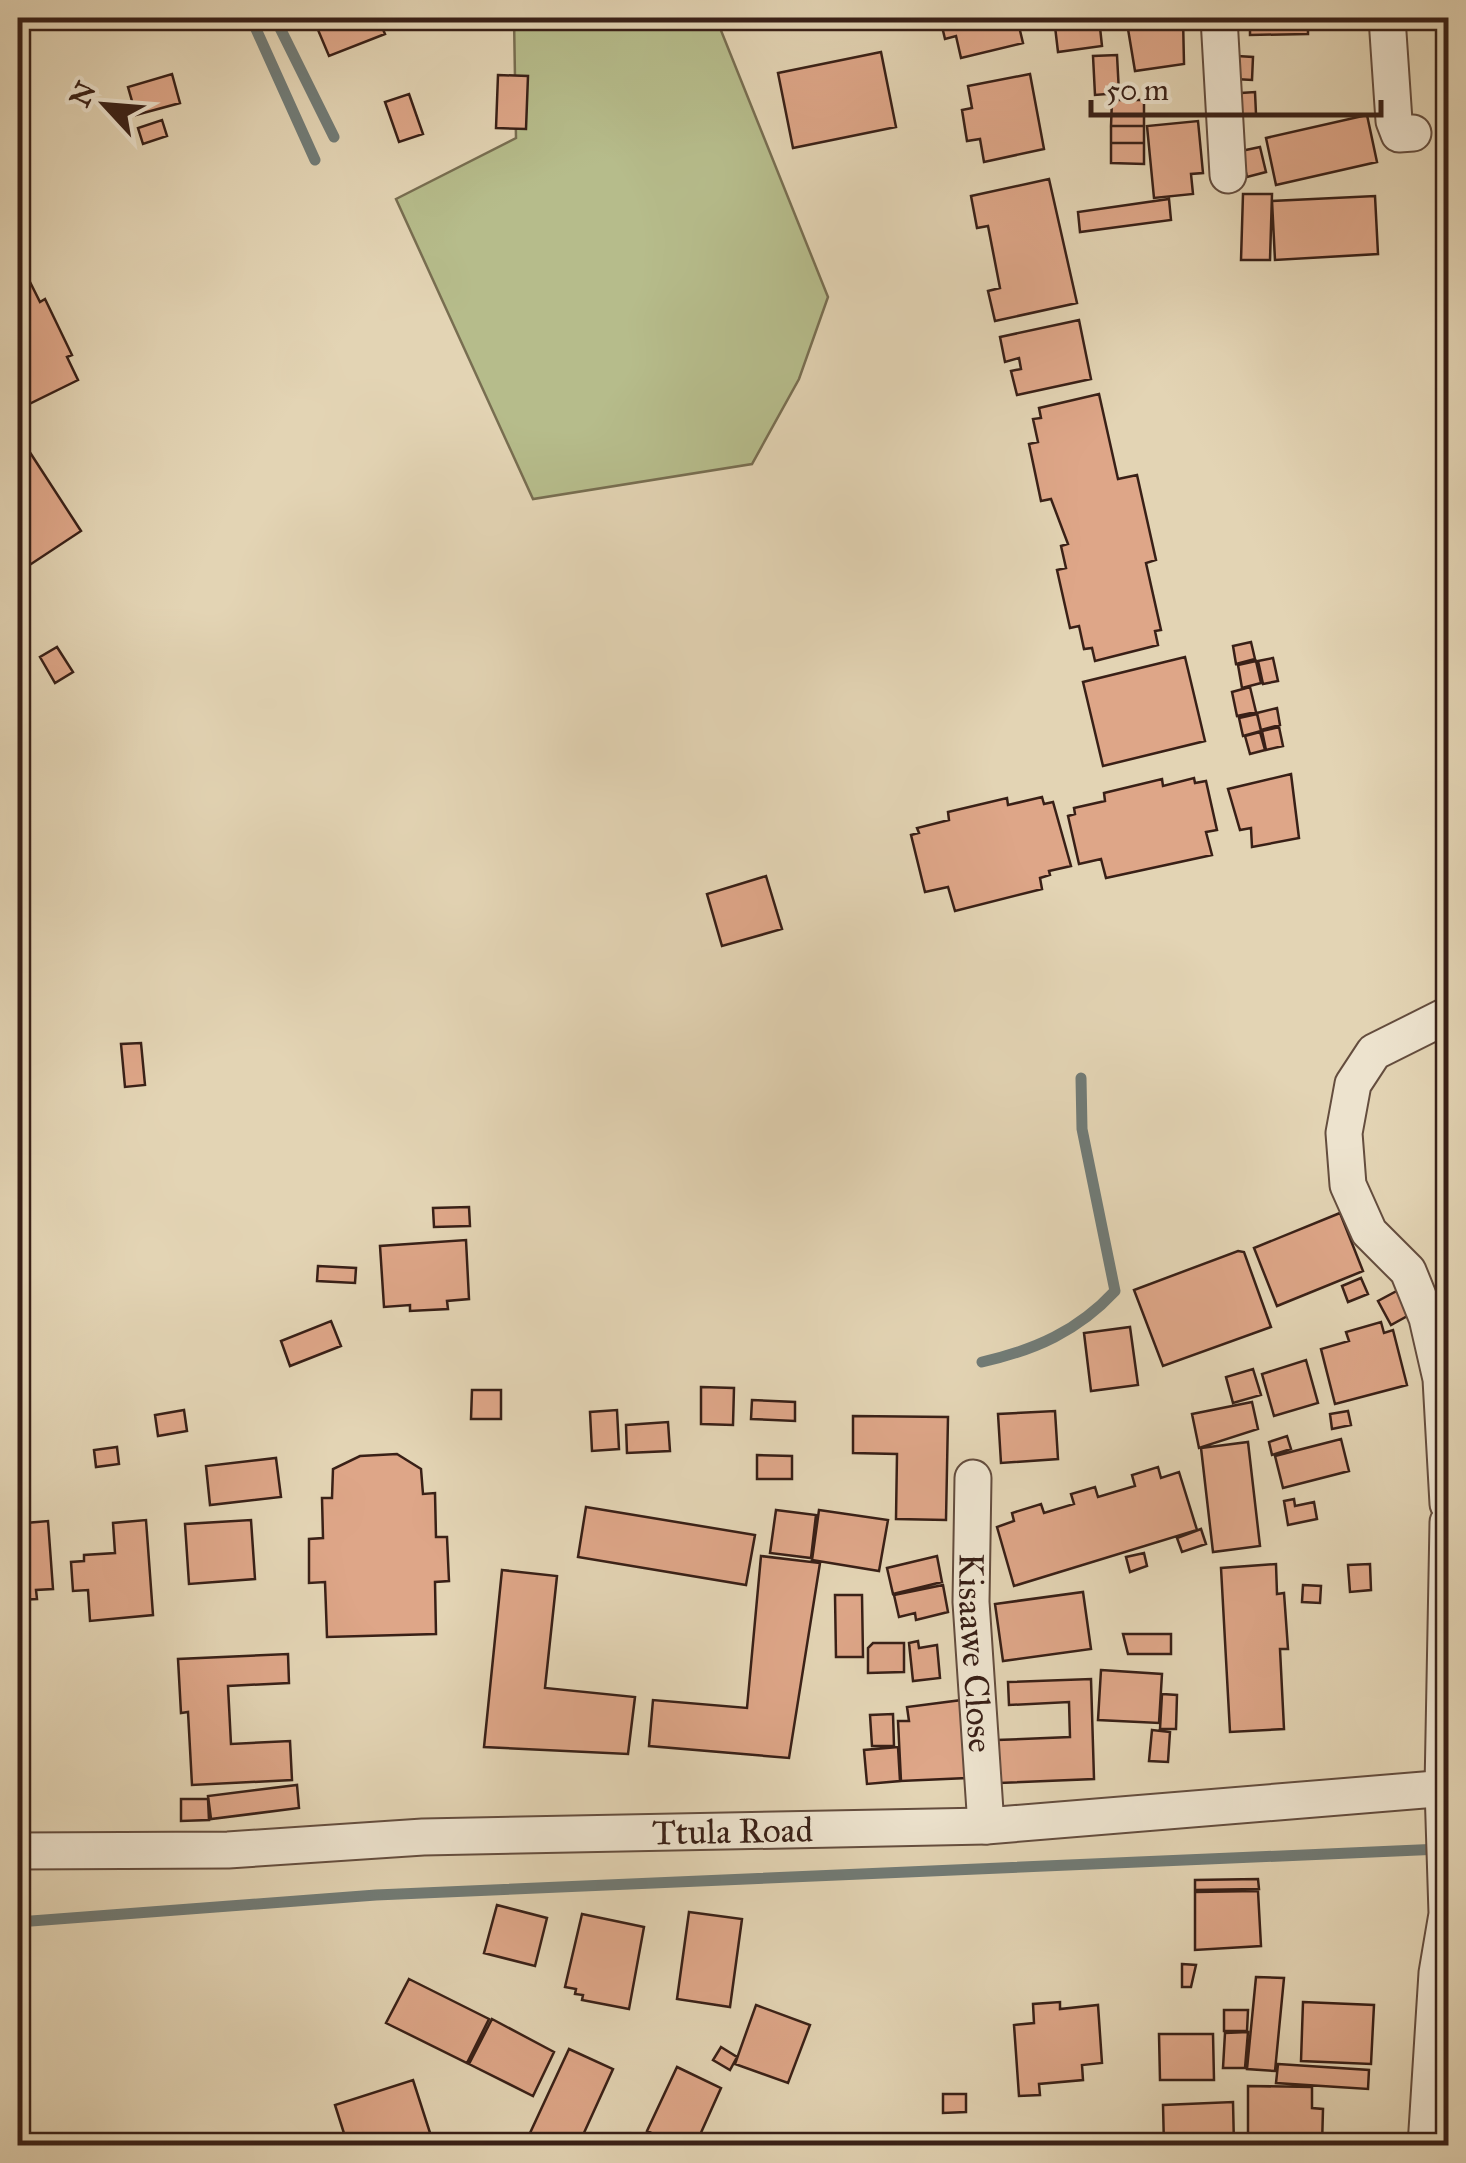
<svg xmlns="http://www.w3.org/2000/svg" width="1466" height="2163" font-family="'IM FELL Great Primer',serif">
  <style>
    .green { fill: #b6bc8b; stroke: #786e51; stroke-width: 2.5 }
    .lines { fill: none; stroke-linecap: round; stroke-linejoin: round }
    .stream { stroke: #717b76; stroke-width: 11 }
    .building { fill: #dea688; stroke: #392017; stroke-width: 2.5 }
    .street-casing { stroke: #644d3e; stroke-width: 39 }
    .street { stroke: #ede3ce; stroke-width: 35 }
    .labels { text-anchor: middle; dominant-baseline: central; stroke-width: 9; stroke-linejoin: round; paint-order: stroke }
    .street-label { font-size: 35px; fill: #392017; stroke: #ede3ce }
  </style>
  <rect width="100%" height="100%" fill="#e3d4b4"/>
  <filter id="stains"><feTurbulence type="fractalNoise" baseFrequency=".002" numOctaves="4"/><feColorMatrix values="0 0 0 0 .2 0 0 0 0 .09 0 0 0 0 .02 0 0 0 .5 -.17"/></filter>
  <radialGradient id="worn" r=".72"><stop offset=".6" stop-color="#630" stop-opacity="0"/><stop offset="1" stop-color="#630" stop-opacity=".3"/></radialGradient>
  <path class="green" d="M514,18H716L828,297L799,379L752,464L533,499L396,199L516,138Z"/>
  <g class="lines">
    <path class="stream" d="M251,18L315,160
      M275,18L334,137
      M982,1362C1035,1350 1078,1331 1115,1291L1082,1129L1081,1078
      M18,1922L376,1895L1441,1849"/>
  </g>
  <path class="building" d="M313,18H378L385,34L329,56Z
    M940,18H1017L1023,43L961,58L956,36L945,39Z
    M1054,18H1099L1102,46L1058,52Z
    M1160,18H1183L1184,64L1135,71L1127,23Z
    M1250,18H1308V34L1250,35Z
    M881,52L896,127L793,148L778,73Z
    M1117,55L1119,93L1095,95L1093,56Z
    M1237,56L1253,57L1252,80L1235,79Z
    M172,74L180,103L136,115L128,87Z
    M1030,74L1044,149L984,162L980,139L967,141L962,110L972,108L968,86Z
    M498,75L528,76L526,129L496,128Z
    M1255,92L1256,114L1241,115V93Z
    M409,94L423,134L399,142L385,102Z
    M1112,100H1144V126H1111Z
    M1367,115L1377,162L1276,185L1266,138Z
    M162,120L167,136L143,144L138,128Z
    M1198,121L1203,173L1191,174L1193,194L1154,198L1147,126Z
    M1111,126H1144V143H1111Z
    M1111,143H1144V164L1111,163Z
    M1260,147L1266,172L1247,177L1241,151Z
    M1049,179L1077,303L995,321L988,291L1000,288L988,226L977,228L971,196Z
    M1243,194H1272L1270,260H1241Z
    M1375,196L1378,254L1275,260L1272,201Z
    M1169,199L1171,220L1080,232L1078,212Z
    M29,280L40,302L45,299L72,355L67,357L78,380L25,406L18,391V286Z
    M1079,320L1091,379L1017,395L1011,371L1021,369L1019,358L1005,362L1000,337Z
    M1099,394L1118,479L1137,475L1156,560L1146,563L1161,630L1155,631L1158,645L1095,661L1092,648L1084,649L1079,626L1070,628L1057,570L1066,568L1061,546L1068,544L1051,499L1041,501L1029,444L1038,442L1033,419L1041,418L1039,408Z
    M18,434L81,531L19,572L18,570Z
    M1251,642L1255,659L1236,664L1233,646Z
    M57,647L73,672L55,683L40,657Z
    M1185,657L1205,741L1103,766L1083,682Z
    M1273,658L1278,681L1263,684L1258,661Z
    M1256,661L1261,683L1242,688L1238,665Z
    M1250,687L1256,712L1237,716L1232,692Z
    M1277,708L1280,725L1261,730L1257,713Z
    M1257,714L1261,731L1243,736L1239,718Z
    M1279,727L1283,746L1266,750L1262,731Z
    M1260,732L1265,750L1250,754L1245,736Z
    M1291,774L1299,838L1252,847L1251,828L1240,830L1228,789Z
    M1194,778L1195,783L1206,781L1217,830L1206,832L1212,855L1106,878L1101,859L1079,864L1068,816L1075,814L1074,808L1105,801L1104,793L1162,779L1163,786Z
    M1042,797L1044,804L1053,802L1071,866L1049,871L1050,875L1040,878L1042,889L955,911L948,887L925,892L911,835L919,833L917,828L949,820L948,812L1007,798L1008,805Z
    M766,876L782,929L722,946L707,894Z
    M141,1043L145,1085L125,1087L121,1044Z
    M469,1207L470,1226L434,1227L433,1208Z
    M1340,1213L1363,1271L1277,1306L1254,1248Z
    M466,1240L469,1299L447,1301L448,1309L410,1311V1305L384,1307L380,1246Z
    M1238,1251L1244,1252L1271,1327L1163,1366L1134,1290Z
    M318,1266L356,1268L355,1283L317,1281Z
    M1361,1278L1368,1294L1348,1302L1342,1286Z
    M1408,1285L1420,1309L1391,1325L1378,1301Z
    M331,1321L341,1346L290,1366L281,1341Z
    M1381,1322L1384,1333L1393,1330L1407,1385L1335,1404L1321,1349L1349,1341L1346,1332Z
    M1130,1327L1138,1385L1091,1391L1084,1333Z
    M1306,1360L1318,1403L1274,1416L1262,1374Z
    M1253,1369L1261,1395L1233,1403L1226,1377Z
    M701,1387L734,1388L733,1425L701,1424Z
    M472,1390H501V1419H471Z
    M752,1400L795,1402V1421L751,1419Z
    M1252,1402L1258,1429L1199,1448L1192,1414Z
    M184,1410L187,1431L158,1436L155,1415Z
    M617,1410L619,1449L592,1451L590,1412Z
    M1055,1411L1058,1459L1001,1463L998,1414Z
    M1348,1411L1351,1425L1332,1429L1330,1414Z
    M853,1416L948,1417L946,1520L896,1519L897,1454L853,1453Z
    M668,1422L670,1451L627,1453L626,1425Z
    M1287,1436L1291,1449L1272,1455L1269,1442Z
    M1341,1439L1349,1471L1283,1488L1275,1456Z
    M1248,1442L1260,1546L1213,1552L1201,1448Z
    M117,1447L119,1464L96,1467L94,1450Z
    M397,1454L421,1469L423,1494L435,1493L436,1537H447L449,1581L435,1582L436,1634L327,1637L325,1582L309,1583V1539L323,1538L322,1498H332L333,1469L360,1456Z
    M757,1455L792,1456V1479H757Z
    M276,1458L281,1497L210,1505L206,1466Z
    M1158,1467L1161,1478L1179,1472L1197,1530L1014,1586L997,1527L1014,1521L1012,1513L1041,1504L1044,1513L1074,1504L1071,1494L1095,1487L1098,1497L1135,1486L1132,1475Z
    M1294,1499L1295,1506L1314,1502L1317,1519L1288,1525L1284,1501Z
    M586,1507L755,1535L746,1585L578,1557Z
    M776,1510L816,1515L811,1558L770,1553Z
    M819,1510L888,1520L879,1571L812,1560Z
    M146,1520L153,1615L90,1621L88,1590L73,1591L71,1562L84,1561V1555L115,1553L113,1523Z
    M251,1520L255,1579L189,1584L185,1524Z
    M48,1521L53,1589L36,1590L37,1599L18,1600V1533L27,1532L26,1523Z
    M1201,1529L1206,1544L1182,1552L1177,1538Z
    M1144,1553L1147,1566L1130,1572L1126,1557Z
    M761,1556L820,1563L789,1758L649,1746L653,1700L747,1708Z
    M937,1556L942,1582L893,1594L887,1568Z
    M1276,1564L1277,1594L1284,1593L1288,1649H1280L1284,1729L1230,1732L1221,1568Z
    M1370,1564L1371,1590L1350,1592L1348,1565Z
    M502,1570L557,1576L545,1688L635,1697L628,1754L484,1747Z
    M943,1585L948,1612L916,1620L915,1613L899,1617L894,1595Z
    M1303,1585L1321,1586L1320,1603L1302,1602Z
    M1083,1592L1091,1649L1003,1661L995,1604Z
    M835,1595H862L863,1657H836Z
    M1123,1634H1171V1654H1128Z
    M918,1641L919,1648L937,1645L940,1678L913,1681L909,1643Z
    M873,1643H904V1672L868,1673V1648Z
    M288,1654L289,1683L228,1686L231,1744L290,1741L292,1780L192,1785L188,1712L181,1713L178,1659Z
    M1101,1670L1162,1674L1159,1723L1098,1720Z
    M1091,1679L1094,1779L999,1783L997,1740L1070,1737L1069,1702L1009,1705L1008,1682Z
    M1162,1694L1177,1695L1176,1729H1160Z
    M962,1700L967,1778L901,1781L898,1721H909L907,1707Z
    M893,1714L894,1746H872L870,1715Z
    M1152,1730L1170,1732L1168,1762L1149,1761Z
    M898,1747L900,1781L867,1784L864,1750Z
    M297,1785L299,1808L211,1819L208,1796Z
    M181,1799H208L209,1820L181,1821Z
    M1258,1879L1259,1889L1195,1890V1880Z
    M1258,1891L1261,1946L1195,1950V1892Z
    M497,1905L547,1918L535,1966L484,1953Z
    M689,1912L742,1919L730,2007L677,1999Z
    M582,1914L644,1927L629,2009L582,2000L583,1995L575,1994L576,1989L565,1987Z
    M1182,1964L1196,1965L1191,1987H1182Z
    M1256,1977L1284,1978L1275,2071L1247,2069Z
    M409,1979L489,2019L467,2063L386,2023Z
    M1060,2002V2009L1098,2005L1102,2063L1082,2065L1083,2080L1039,2084L1040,2095L1019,2096L1014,2025L1034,2023L1033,2004Z
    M1303,2002L1374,2005L1371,2064L1301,2061Z
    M756,2005L810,2025L788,2083L735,2064Z
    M1224,2010H1248L1247,2031H1224Z
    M492,2019L554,2052L533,2096L469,2064Z
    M1248,2032L1245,2068H1223L1225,2033Z
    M1159,2034H1213L1214,2080H1160Z
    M721,2047L737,2057L730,2070L713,2060Z
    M569,2049L613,2069L578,2146H524Z
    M1278,2064L1369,2070L1368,2089L1276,2083Z
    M677,2067L721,2088L695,2146H678L647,2131Z
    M413,2080L432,2139L410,2146H348L335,2105Z
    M1248,2086L1312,2087V2108L1323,2109L1322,2146H1248Z
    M943,2094H966V2112L943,2113Z
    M1233,2102L1234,2146H1164L1163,2105Z"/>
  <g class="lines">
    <g class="street-casing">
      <g id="street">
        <path d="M1219,18L1228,175"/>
        <path d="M1387,18L1394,121L1399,134L1413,133"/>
        <path d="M1448,1015L1374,1052L1353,1084L1344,1133L1348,1185L1369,1232L1408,1271L1427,1318L1441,1379L1448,1504"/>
        <path id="s1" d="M973,1478L971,1602L986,1826"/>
        <path id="s2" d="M18,1851L228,1850L423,1837L986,1826L1448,1788"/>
        <path d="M1426,2146L1437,1973L1447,1914L1443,1788L1448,1522"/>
      </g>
    </g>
    <use href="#street" class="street"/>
  </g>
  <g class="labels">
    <g class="street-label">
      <text stroke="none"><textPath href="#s1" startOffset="175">Kisaawe Close</textPath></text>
      <text stroke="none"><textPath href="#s2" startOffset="715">Ttula Road</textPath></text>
    </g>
  </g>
  <rect width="1466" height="2163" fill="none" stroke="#e3d4b4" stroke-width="60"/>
  <rect x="20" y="20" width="1426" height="2123" fill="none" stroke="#392017" stroke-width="5"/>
  <rect x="30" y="30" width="1406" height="2103" fill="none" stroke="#392017" stroke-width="2.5"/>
  <g transform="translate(105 105) rotate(296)" stroke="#ede3ce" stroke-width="8" paint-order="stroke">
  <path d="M0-8L18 38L0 25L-18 38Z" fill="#392017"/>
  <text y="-15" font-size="28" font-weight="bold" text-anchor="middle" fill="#392017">N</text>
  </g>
  <path d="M1091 100v15h290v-15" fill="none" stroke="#392017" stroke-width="5"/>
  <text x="1106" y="100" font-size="30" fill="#392017" stroke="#ede3ce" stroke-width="8" paint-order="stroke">50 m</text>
  <rect width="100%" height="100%" filter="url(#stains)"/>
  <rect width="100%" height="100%" fill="url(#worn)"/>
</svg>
